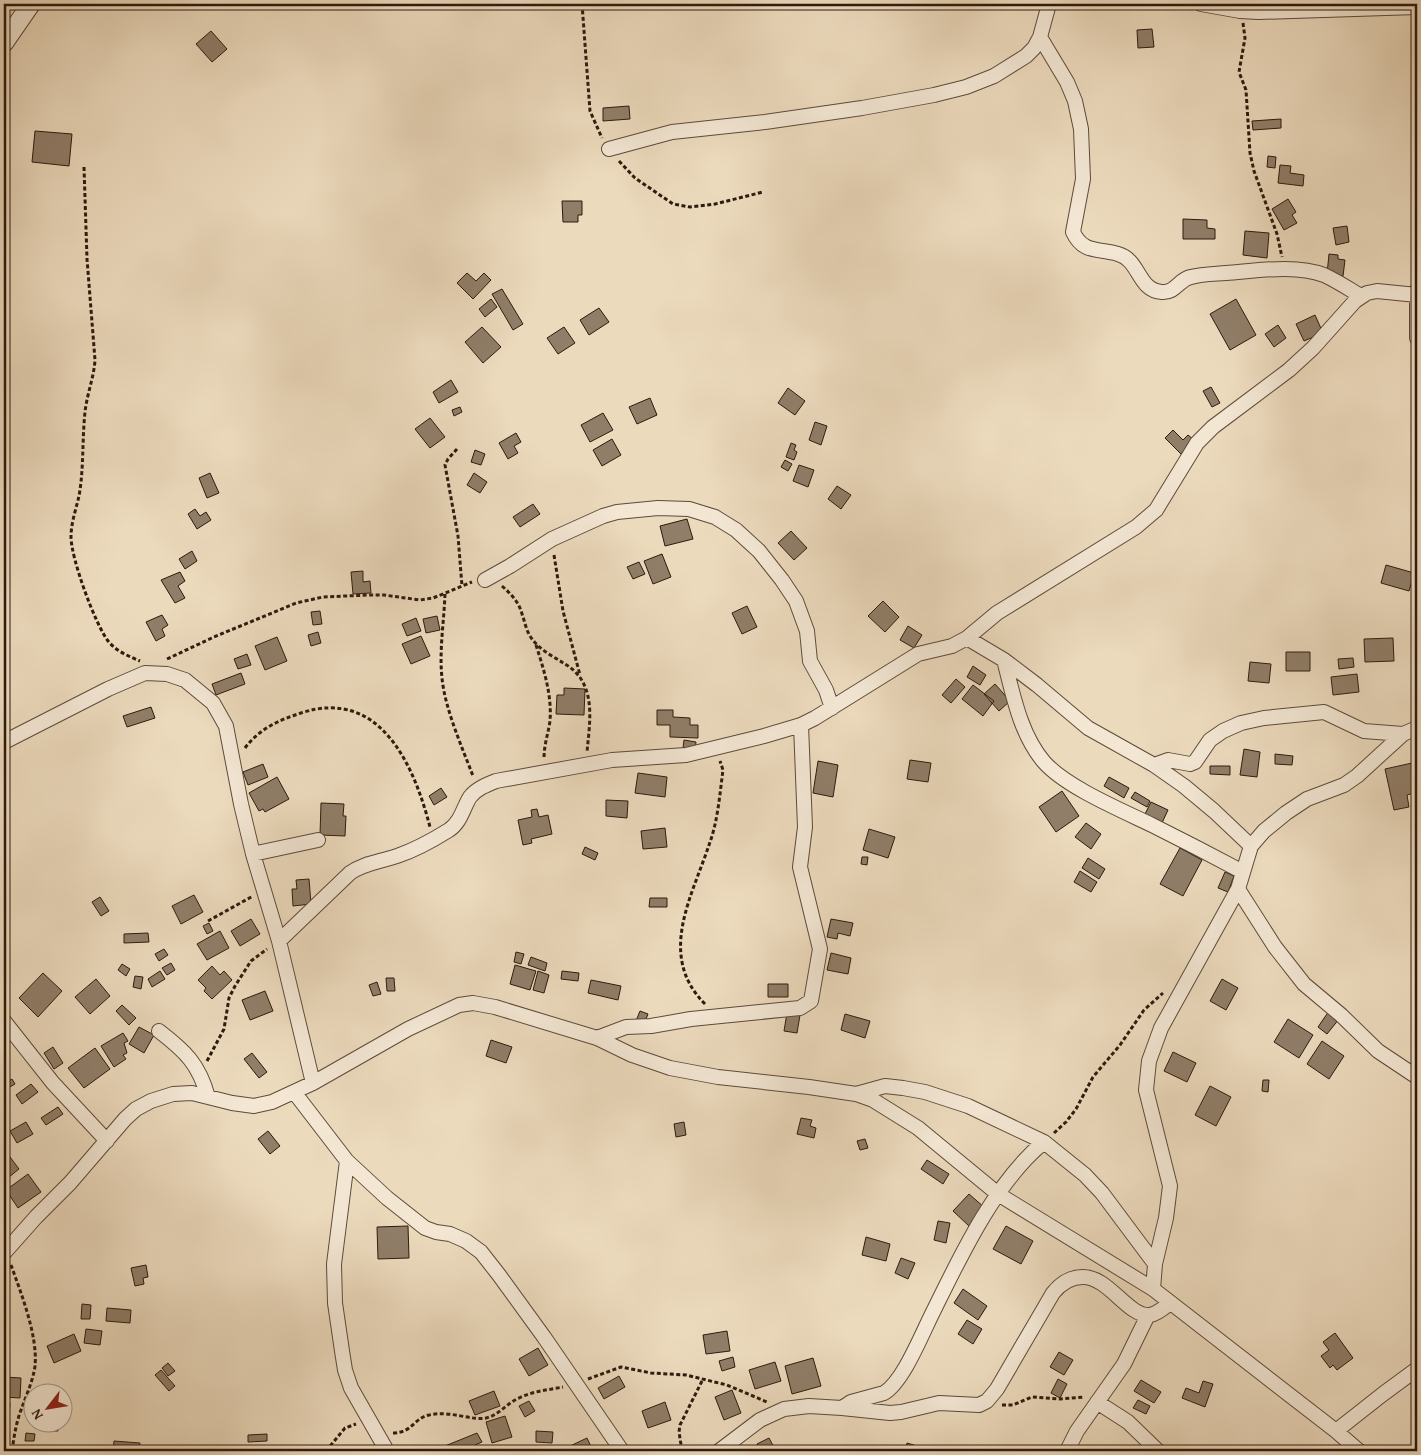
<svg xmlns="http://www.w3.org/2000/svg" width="1421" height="1455" font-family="'Gentium Book Plus',serif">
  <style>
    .building { fill: #907e69; stroke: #2d1a0d }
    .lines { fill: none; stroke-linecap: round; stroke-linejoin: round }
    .minor-casing { stroke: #5d4a39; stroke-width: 16 }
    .tertiary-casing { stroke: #5d4a39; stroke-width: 20 }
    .path { stroke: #2d1a0d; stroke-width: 3; stroke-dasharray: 4 2.5; stroke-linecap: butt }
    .minor { stroke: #f3e7d4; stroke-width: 14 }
    .tertiary { stroke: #f3e7d4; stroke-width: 18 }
  </style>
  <rect width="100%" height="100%" fill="#ecdabd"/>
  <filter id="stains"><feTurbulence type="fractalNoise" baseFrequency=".004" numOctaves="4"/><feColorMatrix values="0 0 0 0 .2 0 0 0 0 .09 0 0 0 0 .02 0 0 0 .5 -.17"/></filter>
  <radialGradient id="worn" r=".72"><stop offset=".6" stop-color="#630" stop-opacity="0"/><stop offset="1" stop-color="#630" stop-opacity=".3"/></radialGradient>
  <path class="building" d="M1152,29L1154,47L1138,48L1137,30Z
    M211,31L227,49L212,62L196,44Z
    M629,106L630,119L603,121V108Z
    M1281,119V128L1253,130L1252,121Z
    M35,131L72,134L69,166L32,162Z
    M1268,156L1276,157L1275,168L1267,167Z
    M1280,165L1291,166L1290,173L1304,175L1303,186L1278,183Z
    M1288,199L1296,212L1292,215L1297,223L1284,230L1272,209Z
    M562,201H582V215H578V222H563Z
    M1183,219L1207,220V228L1215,229V239H1183Z
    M1347,226L1349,242L1336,245L1333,228Z
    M1245,231L1269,233L1267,258L1243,255Z
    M1329,254L1338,255V259L1345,260L1343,276L1327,274Z
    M467,273L476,281L484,273L491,280L473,299L457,283Z
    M502,289L523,324L513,330L492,294Z
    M491,299L497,307L485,317L479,309Z
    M1236,299L1256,335L1230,350L1210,314Z
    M599,308L609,322L589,335L580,320Z
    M1315,315L1323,333L1304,341L1296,324Z
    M1278,325L1286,338L1274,347L1265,334Z
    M482,327L501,347L483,363L465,342Z
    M564,327L575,343L558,354L547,338Z
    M451,380L458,392L439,403L433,392Z
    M1211,387L1220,403L1212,407L1203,391Z
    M788,388L805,401L795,415L778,403Z
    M650,398L657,415L637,424L629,407Z
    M460,407L462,412L454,416L452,410Z
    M603,413L613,430L590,442L581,425Z
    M430,418L445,437L430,448L415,429Z
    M815,422L827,426L821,445L809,440Z
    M1173,430L1183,440L1188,435L1194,440L1181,454L1165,438Z
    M516,433L521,442L514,446L518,453L508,459L499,443Z
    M612,439L621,455L602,466L593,450Z
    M791,443L796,445L794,450L797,452L794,460L786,457Z
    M475,450L485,454L481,465L471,462Z
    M785,460L792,464L788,471L781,467Z
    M799,465L814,470L808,487L793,481Z
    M210,473L219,493L207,498L199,478Z
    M474,473L487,482L480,493L467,485Z
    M837,486L851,495L841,509L828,499Z
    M533,504L540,514L520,527L513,517Z
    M195,509L200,516L206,512L211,520L197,529L188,514Z
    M687,519L693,539L665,546L660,526Z
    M791,531L807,548L794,560L778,543Z
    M192,551L197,561L185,569L179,559Z
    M662,554L671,577L653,584L644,561Z
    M639,562L645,574L633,579L627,567Z
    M1386,565L1414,573L1409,591L1381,583Z
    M363,571V582L370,581L371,593L353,594L351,572Z
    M180,572L185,581L178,586L185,598L175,603L161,580Z
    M883,601L899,617L885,632L868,616Z
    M747,606L757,627L742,634L732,613Z
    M320,611L322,624L313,625L311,612Z
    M162,615L168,625L162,629L165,636L156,641L146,622Z
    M437,616L440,630L426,633L423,619Z
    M416,618L421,631L407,636L402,624Z
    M908,626L922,635L914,648L900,640Z
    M318,632L321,643L311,646L308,635Z
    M421,636L430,656L411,664L402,644Z
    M277,637L287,661L265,670L255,646Z
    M1393,638L1394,661L1365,662L1364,639Z
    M1286,652H1310V671H1286Z
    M247,654L251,665L238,669L234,659Z
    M1353,658L1354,667L1339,669L1338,659Z
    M1250,662L1271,664L1269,683L1248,681Z
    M973,666L986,675L980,685L967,677Z
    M241,673L245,684L216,695L212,684Z
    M1357,674L1359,692L1333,695L1331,677Z
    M956,679L965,687L951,703L942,695Z
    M995,684L1010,701L999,711L984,694Z
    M973,685L994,701L983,716L962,699Z
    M564,688L585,689L584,715L556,714L557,695H564Z
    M151,707L155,718L127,727L123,716Z
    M657,710H673V717L690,718V725H698V738L670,737V725H657Z
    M684,740L696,742L695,750L683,748Z
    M1244,749L1260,752L1257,777L1240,775Z
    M1275,754L1293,756L1292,765L1275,764Z
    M910,760L931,763L928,782L907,779Z
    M818,761L838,765L833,797L813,793Z
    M1412,763L1417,792L1407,795L1409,807L1394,810L1385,769Z
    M263,764L268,777L248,785L243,772Z
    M1210,766H1230V775L1210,774Z
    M638,773L667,777L665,797L635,793Z
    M277,777L289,799L265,812L263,809L259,811L249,793Z
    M1109,777L1129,788L1124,798L1104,786Z
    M441,788L447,797L434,805L429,796Z
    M1062,791L1079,816L1056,832L1039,807Z
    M1135,792L1150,801L1147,807L1131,798Z
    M606,800L628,801L627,818L606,816Z
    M1151,802L1168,810L1161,825L1144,816Z
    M321,803L344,804L343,816H346L345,836L320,835Z
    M537,809L539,817L548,815L552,834L531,839L532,843L523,845L518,820L532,817L531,810Z
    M1086,823L1101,834L1091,849L1075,837Z
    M665,828L667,847L643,849L641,831Z
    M869,829L895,837L888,858L863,850Z
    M585,847L598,853L595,860L582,854Z
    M1180,848L1202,860L1183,896L1160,884Z
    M862,857H868L867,865L861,864Z
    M1088,858L1105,869L1099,879L1082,868Z
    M1080,871L1097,882L1091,892L1074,882Z
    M1225,872L1234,876L1228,892L1218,888Z
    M309,879L311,904L293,906L292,889H297L296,880Z
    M194,895L203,912L181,924L172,906Z
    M100,897L109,911L101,916L92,902Z
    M650,898H667V907H649Z
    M251,919L260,934L240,946L231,931Z
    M831,919L853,923L850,936L838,933L837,939L827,937Z
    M209,923L213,931L207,934L203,926Z
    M220,931L229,948L207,960L197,944Z
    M148,933L149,942L124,943V934Z
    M164,949L168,955L159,961L155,954Z
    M516,952L524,954L521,964L514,962Z
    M831,953L851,958L848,974L827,970Z
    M531,957L547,963L545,971L528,965Z
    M171,963L175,970L167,975L162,968Z
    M122,964L130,969L126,976L118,970Z
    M515,965L536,971L530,990L510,984Z
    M212,966L220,975L224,971L232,980L212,999L204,991L206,988L198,980Z
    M160,971L165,979L152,987L148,979Z
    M538,971L549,975L544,993L533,990Z
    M562,971L579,973L578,981L561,979Z
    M43,973L62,991L38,1017L19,998Z
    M135,976L143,977L141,989L133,987Z
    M386,978H394L395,991H387Z
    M96,979L110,996L90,1014L75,997Z
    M1222,979L1238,988L1226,1010L1210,1001Z
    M591,980L621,986L618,1000L588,993Z
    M377,982L381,994L373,996L369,985Z
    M768,984H788V997H768Z
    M265,991L273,1011L250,1020L242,1000Z
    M122,1005L136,1018L129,1025L116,1011Z
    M640,1011L648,1014L644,1024L636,1021Z
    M1329,1011L1339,1019L1327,1034L1318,1027Z
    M787,1013L800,1015L797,1033L784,1031Z
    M845,1014L870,1021L865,1038L841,1030Z
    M1288,1019L1313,1035L1299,1058L1274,1042Z
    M139,1027L154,1035L144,1053L129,1044Z
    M123,1033L128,1041L124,1043L127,1053L123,1055L126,1059L114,1067L101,1046Z
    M491,1040L512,1047L506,1063L486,1056Z
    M1322,1041L1344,1056L1329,1079L1307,1064Z
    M53,1047L63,1063L54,1069L44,1053Z
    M95,1048L110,1069L84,1088L68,1068Z
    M1173,1052L1196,1063L1187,1082L1164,1071Z
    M252,1053L267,1072L259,1078L244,1059Z
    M12,1079L15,1084L8,1088L5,1083Z
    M1263,1080H1269L1268,1092L1262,1091Z
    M31,1084L38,1092L22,1104L16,1095Z
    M1210,1086L1231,1097L1216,1126L1195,1115Z
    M58,1107L63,1114L46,1125L41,1118Z
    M801,1118L812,1120L810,1126L816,1128L814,1138L797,1134Z
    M26,1122L33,1134L17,1143L10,1131Z
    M684,1122L686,1135L676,1137L674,1124Z
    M268,1131L280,1146L270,1154L258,1139Z
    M865,1139L868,1148L860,1150L857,1141Z
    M4,1149L19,1169L4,1181Z
    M927,1160L949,1174L943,1184L921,1169Z
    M28,1174L41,1192L18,1208L6,1190Z
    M969,1194L985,1208L969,1226L953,1211Z
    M938,1221L950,1223L946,1243L934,1240Z
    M408,1226L409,1258L378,1259L377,1227Z
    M1006,1226L1033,1241L1021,1264L993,1249Z
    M866,1237L890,1244L886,1261L862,1255Z
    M901,1258L915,1263L908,1279L895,1273Z
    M146,1265L148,1277L143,1278L144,1284L135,1286L131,1268Z
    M963,1289L987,1306L978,1320L954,1303Z
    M82,1304L91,1305L90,1319H81Z
    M107,1308L131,1310L130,1323L106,1321Z
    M967,1320L982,1329L973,1344L958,1334Z
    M86,1329L102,1331L100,1345L84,1343Z
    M727,1331L730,1351L706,1354L703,1335Z
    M1335,1333L1353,1358L1337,1370L1333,1365L1330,1368L1321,1356L1329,1350L1323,1342Z
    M74,1334L81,1351L54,1363L47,1346Z
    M538,1348L548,1365L529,1376L519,1359Z
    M1059,1352L1073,1360L1064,1375L1050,1367Z
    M733,1357L735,1367L722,1371L719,1361Z
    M813,1358L821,1386L792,1394L785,1366Z
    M775,1362L781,1381L755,1389L749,1370Z
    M168,1363L175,1371L168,1376L162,1368Z
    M161,1370L175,1386L169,1391L155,1375Z
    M619,1376L625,1387L604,1399L598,1388Z
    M4,1377L21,1378L20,1398L4,1397Z
    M1058,1379L1067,1384L1060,1398L1051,1393Z
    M1141,1380L1161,1392L1154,1403L1134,1391Z
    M1203,1381L1213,1384L1205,1407L1182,1398L1186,1388L1199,1393Z
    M732,1390L741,1413L724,1420L715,1397Z
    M494,1391L500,1406L475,1415L469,1401Z
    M1138,1400L1150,1406L1146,1414L1133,1408Z
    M529,1401L535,1411L525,1417L519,1406Z
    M4,1402L10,1403L9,1417L4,1416Z
    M665,1402L671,1420L648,1428L642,1411Z
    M505,1416L512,1437L492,1443L486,1422Z
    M57,1422L58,1431H47L46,1423Z
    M536,1431L553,1432L552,1443L536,1442Z
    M26,1433L35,1434L34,1441H25Z
    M477,1433L482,1442L475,1445L477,1450L441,1451L440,1448Z
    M267,1434V1441L248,1442V1435Z
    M587,1438L593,1451H570L568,1447Z
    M769,1438L776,1451H761L757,1444Z
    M114,1441L140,1443L139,1451H113Z
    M907,1443L917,1446L916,1451H905Z"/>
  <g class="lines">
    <g class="minor-casing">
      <path id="minor" d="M1201,4L1240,11L1259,12L1417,7
        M1040,37L1067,82L1075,101L1081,129L1083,179L1073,232C1083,254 1099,248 1118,254C1140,260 1138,291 1162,292C1176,293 1179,279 1191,277C1202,274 1214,274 1226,273C1255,271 1296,264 1324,275C1337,281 1349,289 1361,296
        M609,149L672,132L765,122L862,108L934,95L966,87L994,76L1026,56L1034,48L1040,37L1049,4
        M1417,290V338
        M485,580L510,566L552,539L603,516L617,512L658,508L689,509L715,517L736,530L759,551L782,580L796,601L807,631L810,661L826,690L832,708
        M967,638L1004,660L1037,685L1088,728L1154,765L1184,786L1214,811L1251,846
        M1004,660C1013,694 1020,734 1044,762C1066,787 1121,810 1152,825C1182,840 1213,856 1243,872
        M4,742L108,689L145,673L167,674L185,680L213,703L226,726L241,804L253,854L279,941L313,1083
        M1154,765L1168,760L1190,764L1195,762L1210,740L1223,731L1241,723L1264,718L1324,712L1364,731L1403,734
        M253,854L318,840
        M1238,889L1275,947L1304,984L1341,1015L1378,1051L1417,1077
        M279,941L350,873C364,863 380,862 397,856C415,850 433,840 449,830C461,822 463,808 470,797C476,789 486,785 496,781L612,760L686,755L764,736L801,725L815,718L918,654L952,646L967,638L997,613L1136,527L1156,510L1197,443L1213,427L1289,370L1313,348L1355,301L1367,293L1377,291L1417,295
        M4,1021L53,1083L107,1141
        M159,1031C185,1051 199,1064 208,1097
        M597,1038L626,1027L651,1026L691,1019L800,1008L811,1001L820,949L800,867L805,827L801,725
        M294,1092L347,1161L387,1198L425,1228L436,1232L450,1234L466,1241L481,1252L499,1275L544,1337L622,1451
        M856,1094L885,1086L903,1088L925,1092L968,1106L1044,1142L1085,1175L1102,1193L1155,1264
        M347,1161L334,1264L335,1303L342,1351L345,1370L351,1388L387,1451
        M4,1253L36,1217L70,1183L125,1119L136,1109L151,1101L173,1094L192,1093L232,1103L254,1106L272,1102L313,1083L408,1029L459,1005L473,1003L495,1007L597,1038L632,1055L670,1068L718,1077L809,1087L856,1094L873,1100L918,1128L998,1194L1153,1289L1336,1431L1359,1451
        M1153,1289L1155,1264L1166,1218L1170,1186L1146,1090L1149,1061L1161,1028L1238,889L1251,846L1264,831L1286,813L1307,799L1344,785L1357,776L1403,734L1417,728
        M1097,1402L1128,1422L1158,1451
        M842,1408L890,1413L901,1412L939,1403L979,1405L987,1401L997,1389L1053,1293C1061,1283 1070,1277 1083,1277C1109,1277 1128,1317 1150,1315C1157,1314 1165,1307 1170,1303
        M1336,1431L1383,1394L1417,1369
        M719,1451L760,1420L784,1409L809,1406L842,1408L851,1402L884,1393C904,1381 923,1331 934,1310C961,1255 996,1181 1044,1142
        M1067,1451L1077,1431L1124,1364L1148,1315"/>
    </g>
    <g class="tertiary-casing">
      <path id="tertiary" d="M4,43L31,4"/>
    </g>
    <path class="path" d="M582,4L590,111L602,138
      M1243,23L1245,38L1239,72L1246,90L1250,153L1254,171L1277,234L1282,257
      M619,161L635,178L673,204L690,207L715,204L763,192
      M84,167L87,259L95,360C94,377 87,394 85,412C82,440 84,468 79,496C76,509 71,523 71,537C71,558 95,624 108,641C116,651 128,656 140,661
      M457,449L448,459L445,465L458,536L462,586
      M554,555L563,611L580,675
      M502,586C511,594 519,602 522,614C525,622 526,631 532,639C540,650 554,657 565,664C597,683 590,720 587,752
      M445,594C444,622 439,651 442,678C445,709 462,747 473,776
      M536,645C544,670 552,695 550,721C548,735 544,744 544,759
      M167,659L214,637L296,603L323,597L369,595H384L420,600L433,598L472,582
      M245,748C259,729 279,720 301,713C380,687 414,765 430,827
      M208,921L253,896
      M705,1004C656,955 693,895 710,842C718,820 720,792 723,770L720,761
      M207,1061L224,1029L229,998L235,986L251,961L267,949
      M1054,1133L1066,1122L1076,1109L1093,1077L1120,1045L1144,1010L1163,993
      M11,1265C21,1293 38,1336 35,1366C33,1381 26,1396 21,1410C16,1423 14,1437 12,1451
      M588,1379L621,1367L651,1373L686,1375L727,1385L767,1402
      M1002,1405H1013L1032,1397L1059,1399L1084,1397
      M393,1433C412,1433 414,1418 429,1415C450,1410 471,1421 486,1418C499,1415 507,1403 519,1398C533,1391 548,1390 563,1387
      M326,1451L345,1428L356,1424
      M682,1451L679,1432L680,1425L703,1379"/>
    <use href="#minor" class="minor"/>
    <use href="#tertiary" class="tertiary"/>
  </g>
  <rect width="1421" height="1455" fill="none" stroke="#ecdabd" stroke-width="20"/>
  <rect x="5" y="5" width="1411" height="1445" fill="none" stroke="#2d1a0d" stroke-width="2.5"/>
  <rect x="10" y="10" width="1401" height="1435" fill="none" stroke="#2d1a0d"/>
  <g transform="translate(48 1408) rotate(239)"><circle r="24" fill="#f3e7d4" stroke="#a49584"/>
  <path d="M0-4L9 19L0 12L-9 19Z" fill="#8f2418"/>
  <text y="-8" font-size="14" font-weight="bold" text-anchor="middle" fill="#2d1a0d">N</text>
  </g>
  <rect width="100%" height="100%" filter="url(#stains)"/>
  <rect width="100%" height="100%" fill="url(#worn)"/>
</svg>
